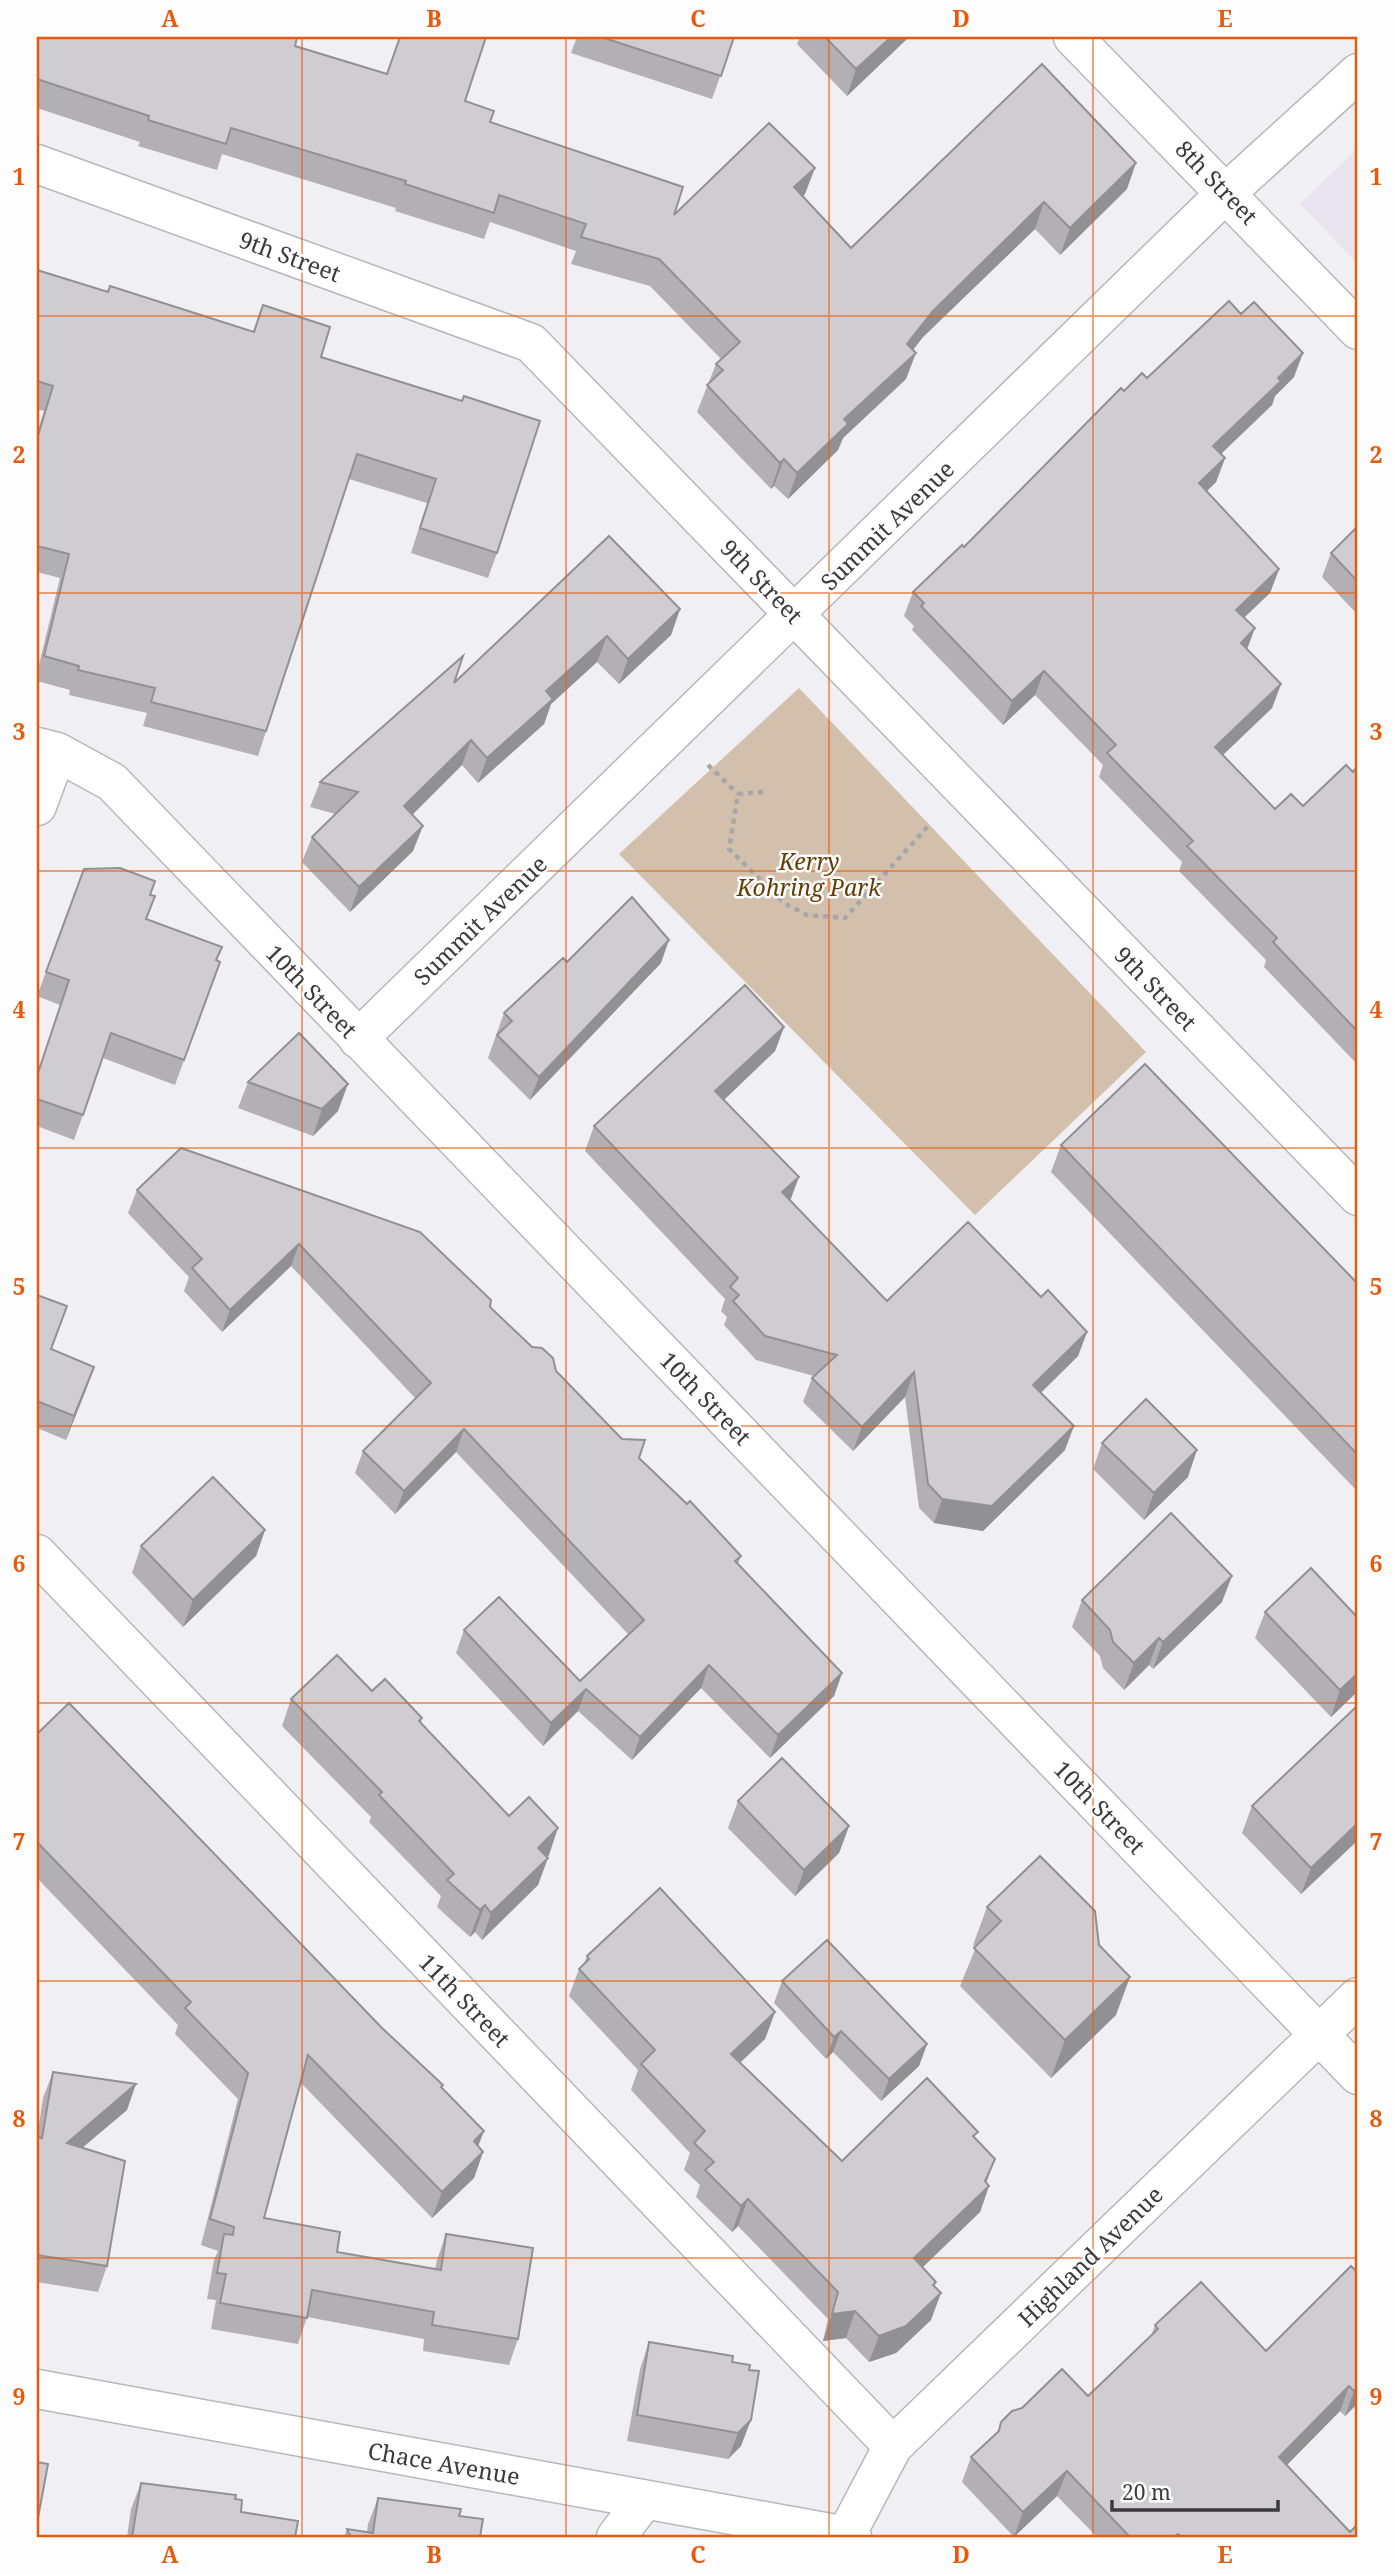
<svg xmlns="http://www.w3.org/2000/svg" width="1395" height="2574" font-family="'Noto Serif',serif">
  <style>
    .built { fill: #e8e5f1 }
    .green { fill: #d3c0ac }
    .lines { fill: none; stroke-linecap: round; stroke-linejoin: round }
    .minor-casing { stroke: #b8b7bb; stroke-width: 41 }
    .path { stroke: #a6a6a9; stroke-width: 4.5; stroke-dasharray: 5 5; stroke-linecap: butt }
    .minor { stroke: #fff; stroke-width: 38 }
    .wall { fill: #b2b0b5 }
    .shaded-wall { fill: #919093 }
    .building { fill: #cfcdd2; stroke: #919093; stroke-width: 2 }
    .grid { fill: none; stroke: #e8590c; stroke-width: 2; stroke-opacity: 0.55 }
    .labels { text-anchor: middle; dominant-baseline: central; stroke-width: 5; stroke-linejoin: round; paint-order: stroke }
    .street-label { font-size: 23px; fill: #3b3b3d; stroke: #fdfdfe }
    .park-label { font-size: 23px; font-style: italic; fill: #643e05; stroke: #fdfdfe }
    .neatline { fill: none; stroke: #e8590c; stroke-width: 2.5 }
    .grid-label { font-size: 23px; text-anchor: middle; font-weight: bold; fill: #e8590c }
  </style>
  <rect width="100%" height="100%" fill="#f0eff3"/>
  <path class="built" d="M1358,148V264L1300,204Z"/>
  <path class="green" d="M799,688L1146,1052L975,1215L619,854Z"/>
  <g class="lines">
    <g class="minor-casing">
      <path id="minor" d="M1073,37L1358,330
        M37,164L531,343L1358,1196
        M37,747L57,752L112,782L1358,2075
        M37,806L57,752
        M358,1039L1227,192L1358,73
        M37,1554L893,2446
        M37,2389L852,2537
        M846,2535L893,2446L1358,1997
        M616,2537L644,2500"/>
    </g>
    <path class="path" d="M708,765L738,794
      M763,792L738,794L729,849L784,903L807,915L845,918L930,824"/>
    <use href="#minor" class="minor"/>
  </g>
  <path class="wall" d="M37,37L295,46L465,101L490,122L674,215L805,194L803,196L851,248L1042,64L1127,189L1060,255L1035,229L923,337L913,350L906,379L843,438L838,450L788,499L774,486L771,489L697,412L716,364L721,359L650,286L571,264L576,251L490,222L484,239L395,211L396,208L222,154L217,170L138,146L140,142L37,108Z
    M577,37H734L712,99L571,53Z
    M800,37H909L847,96L797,44Z
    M37,270L108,292L253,331L263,305L321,357L462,401L497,553L488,578L411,553L427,503L349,479L258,756L143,726L147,713L69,695L70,690L37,681V673L60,578L37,572V433L44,411L37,409Z
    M1294,377L1275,396L1272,405L1221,454L1225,458L1216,482L1207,491L1279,569L1270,593L1244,617L1247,649L1281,684L1272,708L1223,755L1275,809L1303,806L1353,772L1358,766V1065L1264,967L1266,960L1179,871L1182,862L1099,777L1103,765L1035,695L1003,725L912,630L914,626L904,616L913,592L964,547L1124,391L1147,378Z
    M1358,526V615L1322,577L1331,553Z
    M680,609L671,635L619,684L597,662L551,704L544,724L478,783L462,765L412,815L413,851L350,912L302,862L312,837L335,814L310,807L320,782L454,683Z
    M84,869L150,895L146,919L220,962L175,1085L103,1058L74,1140L37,1126V1075L60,1005L37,996Z
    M567,962L661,963L530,1100L488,1058L504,1013Z
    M784,1027L775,1051L724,1100L790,1201L887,1301L1041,1297L1087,1332L1078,1356L1041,1393L1065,1450L983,1531L934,1523L919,1508L905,1397L853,1451L803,1402L812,1378L814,1376L756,1360L724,1325L727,1317L721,1311L725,1299L585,1151L594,1126Z
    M248,1082L338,1111L313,1136L238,1108Z
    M1061,1145L1358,1284V1492L1051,1172Z
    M137,1190L490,1307L556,1371L639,1458L741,1556L738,1564L842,1673L834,1696L770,1758L701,1688L632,1760L578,1711L543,1746L456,1653L464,1630L580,1681L628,1634L456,1452L395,1514L355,1473L363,1451L416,1399L291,1266L222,1332L184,1291L189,1277L128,1213Z
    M37,1295L51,1349L94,1367L66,1440L37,1428Z
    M1102,1443L1188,1477L1144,1520L1093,1469Z
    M265,1530L256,1556L183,1627L132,1573L141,1546Z
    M1082,1600L1222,1602L1153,1669L1149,1665L1124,1690L1103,1668L1100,1656L1072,1627Z
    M1265,1612L1358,1691L1331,1717L1255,1638Z
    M372,1691L422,1718L421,1723L509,1816L549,1855L546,1857L538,1885L482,1940L475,1932L470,1937L437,1907L441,1896L369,1822L371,1817L282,1726L291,1699Z
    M37,1734L382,2028L442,2088L478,2146L483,2152L474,2178L432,2218L301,2083L264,2218L337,2252L435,2269L437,2260L446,2234L518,2339L509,2365L423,2351L424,2339L307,2317L298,2344L211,2329L216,2300L207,2299L214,2260L218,2251L201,2245L238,2099L175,2034L178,2025L37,1878Z
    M738,1801L849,1826L839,1853L795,1896L728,1828Z
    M1252,1806L1358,1840L1301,1894L1242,1833Z
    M987,1907L1099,1945L1116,2015L1051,2078L960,1986L976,1947L973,1945Z
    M587,1956L775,2012L765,2039L740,2062L842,2161L976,2139L986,2183L989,2186L980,2212L923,2267L935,2287L931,2320L896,2353L869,2362L846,2338L823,2341L828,2319L738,2226L732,2232L696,2197L700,2185L684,2170L690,2153L631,2090L638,2070L569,1996L579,1969L584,1964Z
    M782,1981L927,2044L919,2066L881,2101L833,2052L826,2059L774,2003Z
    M53,2072L127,2110L82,2148L107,2266L98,2292L37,2282V2137L43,2098Z
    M1351,2266L1358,2403L1345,2416L1340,2411L1287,2465L1350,2532L1358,2537H1097L1057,2496L1014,2537L962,2482L971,2457L997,2433L1001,2422L1088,2396L1151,2336L1155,2325L1266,2351Z
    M649,2342L732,2362L749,2370L741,2446L728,2459L627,2441L640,2369Z
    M141,2483L235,2499L241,2512L295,2537H127L131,2509Z
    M378,2498L459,2516L480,2537H344L347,2529L367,2532L368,2524Z"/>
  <path class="shaded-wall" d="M891,37H909L847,96L856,69Z
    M1136,163L1127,189L1060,255L1070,228Z
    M815,168L805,194L785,214L794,187Z
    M1044,202L1035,229L923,337L897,370L907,344L933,311Z
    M916,353L906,379L843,438L838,450L788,499L797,473L844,419Z
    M1303,353L1294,377L1275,396L1272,405L1204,470L1213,446Z
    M1225,458L1216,482L1190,507L1199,483Z
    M784,459L774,486L771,489L780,463Z
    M1279,569L1270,593L1227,634L1236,610Z
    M680,609L671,635L619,684L628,659Z
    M1255,628L1246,652L1241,643Z
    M607,636L597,662L551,704L544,724L478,783L487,758L546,691Z
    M1044,671L1035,695L1003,725L1012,701Z
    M1281,684L1272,708L1206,771L1215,747Z
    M471,740L462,765L395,832L404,806Z
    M423,826L413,851L350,912L359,887Z
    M669,940L661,963L530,1100L539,1077Z
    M784,1027L775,1051L707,1116L715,1091Z
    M348,1084L338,1111L313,1136L322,1109Z
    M799,1177L790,1201L782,1192Z
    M299,1244L291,1266L222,1332L230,1310Z
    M1087,1332L1078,1356L1024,1409L1033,1385Z
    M94,1367L86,1390L66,1440L74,1416Z
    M914,1372L905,1397L853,1451L862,1427Z
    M1074,1426L1065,1450L983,1531L934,1523L942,1499Z
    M464,1429L456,1452L395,1514L404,1491Z
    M1197,1450L1188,1477L1144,1520L1154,1493Z
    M265,1530L256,1556L183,1627L193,1600Z
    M1232,1576L1222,1602L1153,1669L1163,1642Z
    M1159,1638L1149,1665L1124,1690L1134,1663Z
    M709,1665L701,1688L632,1760L640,1737Z
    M842,1673L834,1696L770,1758L778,1735Z
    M1358,1673V1691L1331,1717L1340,1690Z
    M586,1689L578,1711L543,1746L551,1723Z
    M1358,1823V1840L1301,1894L1311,1868Z
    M849,1826L839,1853L795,1896L804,1870Z
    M558,1828L549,1855L528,1875L538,1848Z
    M548,1858L538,1885L482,1940L491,1913Z
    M485,1905L475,1932L470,1937L480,1910Z
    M1130,1977L1116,2015L1051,2078L1065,2040Z
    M775,2012L765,2039L722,2080L731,2054Z
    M841,2031L833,2052L826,2059L834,2037Z
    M927,2044L919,2066L881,2101L889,2079Z
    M136,2084L127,2110L57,2169L67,2143Z
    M484,2131L474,2157V2141Z
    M483,2152L474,2178L432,2218L442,2192Z
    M995,2159L985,2186H989L980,2212L904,2285L914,2258L985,2181Z
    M748,2199L738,2226L732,2232L741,2206Z
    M936,2282L928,2305L941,2293L931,2320L896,2353L869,2362L879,2336Z
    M855,2311L846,2338L823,2341L832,2314Z
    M1349,2386L1340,2411L1270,2482L1279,2457Z
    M1358,2387V2403L1345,2416L1354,2391Z
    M751,2420L741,2446L728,2459L738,2433Z
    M1067,2471L1057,2496L1014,2537L1023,2512Z"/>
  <path class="building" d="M37,37H297L295,46L387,74L400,37H486L465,101L494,111L490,122L683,187L674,215L769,123L815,168L794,187L851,248L1042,64L1136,163L1070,228L1044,202L933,311L907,344L916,353L844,419L848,424L797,473L784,459L780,463L707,385L723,370L716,364L740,342L659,259L581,237L586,224L499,195L494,213L405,184L406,181L231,128L226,144L148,120L149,116L37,79Z
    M601,37H734L721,76Z
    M825,37H891L856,69Z
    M37,270L108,292L110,286L254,332L263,305L330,327L321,357L462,401L464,396L540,421L497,553L420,528L436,479L357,454L266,731L151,702L155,688L78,670L79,666L44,656L69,554L37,546V439L53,386L37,381Z
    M1229,301L1241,314L1254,302L1303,353L1278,378L1281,381L1213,446L1225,458L1199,483L1279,569L1236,610L1255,628L1241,643L1281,684L1215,747L1275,809L1291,794L1303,806L1346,765L1353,772L1358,766V1032L1273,942L1277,938L1187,846L1193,841L1107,753L1116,745L1044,671L1012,701L921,606L924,603L913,592L962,545L964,547L1121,388L1124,391L1142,373L1147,378Z
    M1358,526V582L1331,553Z
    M609,536L680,609L628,659L607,636L546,691L553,699L487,758L471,740L404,806L423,826L359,887L312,837L358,792L320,782L463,656L454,683Z
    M120,868L155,881L150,895L155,896L146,919L222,947L216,960L220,962L184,1060L111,1033L83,1115L37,1099V1076L69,980L46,972L84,869Z
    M632,897L669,940L539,1077L497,1035L512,1021L504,1013L563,958L567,962Z
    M745,985L784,1027L715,1091L799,1177L782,1192L887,1301L968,1222L1041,1297L1048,1290L1087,1332L1033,1385L1074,1426L992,1506L942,1499L928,1484L914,1372L862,1427L812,1378L837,1355L765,1336L733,1301L739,1295L730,1287L738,1278L594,1126Z
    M299,1033L348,1084L322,1109L248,1082Z
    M1145,1064L1358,1284V1455L1061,1145Z
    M181,1148L420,1232L491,1300L490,1307L532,1347L542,1348L553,1358L556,1371L622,1439L645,1440L639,1458L687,1504L690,1501L741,1556L735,1561L842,1673L778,1735L709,1665L640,1737L586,1689L551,1723L464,1630L499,1597L580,1681L644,1620L464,1429L404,1491L363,1451L431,1383L299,1244L230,1310L192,1268L202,1259L137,1190Z
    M37,1295L67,1306L51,1349L94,1367L74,1416L37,1401Z
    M1146,1399L1197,1450L1154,1493L1102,1443Z
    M213,1477L265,1530L193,1600L141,1546Z
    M1171,1513L1232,1576L1163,1642L1159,1638L1134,1663L1113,1642L1110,1630L1082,1600Z
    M1311,1568L1358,1618V1673L1340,1690L1265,1612Z
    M337,1655L372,1691L385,1679L422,1718L419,1721L509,1816L529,1797L558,1828L538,1848L548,1858L491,1913L485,1905L480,1910L447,1880L454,1874L379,1795L382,1792L291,1699Z
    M69,1703L382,2028L443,2085L441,2087L484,2131L474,2141L483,2152L442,2192L308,2055L264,2218L340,2232L337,2252L441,2270L446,2234L533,2248L518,2339L432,2325L434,2312L312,2290L307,2318L220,2303L226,2274L217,2273L224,2234L233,2235L234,2227L210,2219L248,2073L185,2008L191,2002L37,1842V1734Z
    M1358,1705V1823L1311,1868L1252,1806Z
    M782,1758L849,1826L804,1870L738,1801Z
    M1040,1856L1095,1911L1099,1945L1130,1977L1065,2040L974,1948L1001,1921L987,1907Z
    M660,1888L775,2012L731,2054L842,2161L927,2078L978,2132L973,2136L995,2159L985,2181L989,2186L914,2258L936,2282L933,2285L941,2293L906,2326L879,2336L855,2311L832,2314L838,2292L748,2199L741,2206L705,2170L714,2162L694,2143L705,2131L641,2064L655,2050L579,1969L589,1959L587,1956Z
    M827,1940L927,2044L889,2079L841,2031L834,2037L782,1981Z
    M53,2072L136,2084L67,2143L125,2161L107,2266L37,2255V2137L42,2138Z
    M1351,2266L1358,2273V2387L1354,2391L1349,2386L1279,2457L1350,2532L1358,2524V2537H1181L1178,2534L1174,2537H1130L1067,2471L1023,2512L971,2457L999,2431L1001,2422L1012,2411L1022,2408L1062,2369L1088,2396L1158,2329L1155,2325L1201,2282L1266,2351Z
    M649,2342L733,2356L732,2362L750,2365L749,2370L759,2371L751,2420L738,2433L637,2415Z
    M37,2462L48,2464L37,2523Z
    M141,2483L236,2495L235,2499L242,2500L241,2512L298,2521L295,2537H132Z
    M378,2498L461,2509L459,2516L483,2519L480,2537H351L347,2529L373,2533Z"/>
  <path class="grid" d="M302,37V2537M566,37V2537M829,37V2537M1093,37V2537M37,316H1358M37,593H1358M37,871H1358M37,1148H1358M37,1426H1358M37,1703H1358M37,1981H1358M37,2258H1358"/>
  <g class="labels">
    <g class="street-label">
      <text transform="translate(1217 182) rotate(46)">8th Street</text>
      <text transform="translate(290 256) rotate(20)">9th Street</text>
      <text transform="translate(887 525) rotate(-44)">Summit Avenue</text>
      <text transform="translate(762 581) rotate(46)">9th Street</text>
      <text transform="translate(480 920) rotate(-44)">Summit Avenue</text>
      <text transform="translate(1156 988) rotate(46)">9th Street</text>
      <text transform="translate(312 991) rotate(46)">10th Street</text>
      <text transform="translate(706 1398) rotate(46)">10th Street</text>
      <text transform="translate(1100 1807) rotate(46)">10th Street</text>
      <text transform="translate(465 2000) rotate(46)">11th Street</text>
      <text transform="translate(1090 2256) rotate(-44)">Highland Avenue</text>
      <text transform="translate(444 2463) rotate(10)">Chace Avenue</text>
    </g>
    <g class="park-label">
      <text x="809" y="861">Kerry<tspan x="809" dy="26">Kohring Park</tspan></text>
    </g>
  </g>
  <rect width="1395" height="2574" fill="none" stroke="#fdfdfe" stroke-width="77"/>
  <path d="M1112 2500v10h166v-10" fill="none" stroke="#3b3b3d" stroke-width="3.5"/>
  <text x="1122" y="2500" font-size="21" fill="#3b3b3d" stroke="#fdfdfe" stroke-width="5" paint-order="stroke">20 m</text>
  <rect x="38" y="38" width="1318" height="2498" class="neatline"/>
  <g class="grid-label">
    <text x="170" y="27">A</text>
    <text x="434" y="27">B</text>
    <text x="698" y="27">C</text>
    <text x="961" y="27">D</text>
    <text x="1225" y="27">E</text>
    <text x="19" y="185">1</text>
    <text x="1376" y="185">1</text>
    <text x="19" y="463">2</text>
    <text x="1376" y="463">2</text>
    <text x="19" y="740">3</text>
    <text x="1376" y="740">3</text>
    <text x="19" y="1018">4</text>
    <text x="1376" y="1018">4</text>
    <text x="19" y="1295">5</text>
    <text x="1376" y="1295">5</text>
    <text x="19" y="1572">6</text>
    <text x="1376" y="1572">6</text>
    <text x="19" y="1850">7</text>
    <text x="1376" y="1850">7</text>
    <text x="19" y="2127">8</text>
    <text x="1376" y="2127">8</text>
    <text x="19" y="2405">9</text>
    <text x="1376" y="2405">9</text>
    <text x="170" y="2563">A</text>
    <text x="434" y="2563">B</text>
    <text x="698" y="2563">C</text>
    <text x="961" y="2563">D</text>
    <text x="1225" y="2563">E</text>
  </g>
</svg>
